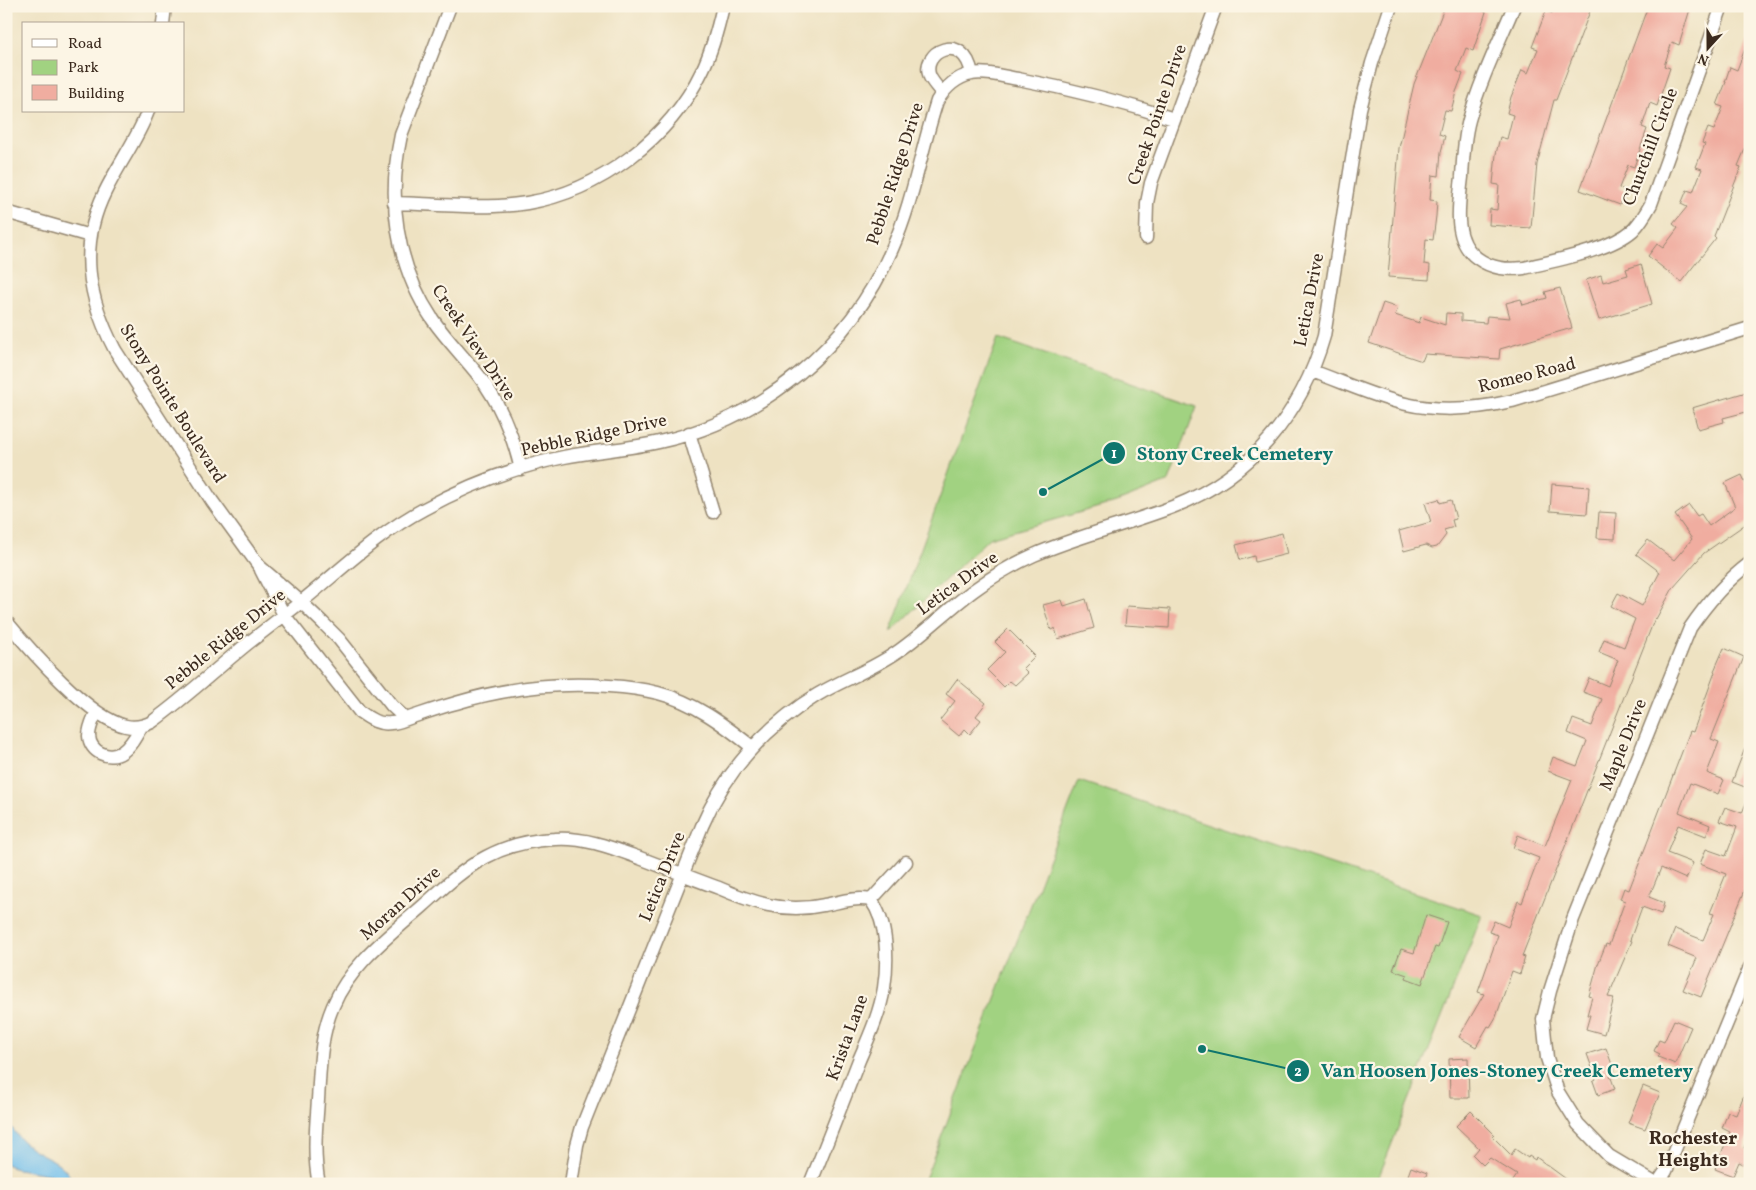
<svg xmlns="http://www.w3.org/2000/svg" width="1756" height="1190" font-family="Vollkorn,serif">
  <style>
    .green { fill: #a1d281; stroke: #6e7e50 }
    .water { fill: #72bfec; stroke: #567485 }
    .building { fill: #f0ada0 }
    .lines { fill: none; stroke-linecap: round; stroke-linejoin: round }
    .minor-casing { stroke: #948670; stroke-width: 15 }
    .minor { stroke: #fff; stroke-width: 12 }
    .labels { text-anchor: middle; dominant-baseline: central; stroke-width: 4.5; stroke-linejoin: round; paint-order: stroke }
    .street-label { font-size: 18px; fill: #3b2a1e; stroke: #fcf5e5 }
    .neighbourhood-label { font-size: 19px; font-weight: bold; fill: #3b2a1e; stroke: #fcf5e5 }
    .leader { fill: none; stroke: #0f766e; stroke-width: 2 }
    .callout-dot { fill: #0f766e; stroke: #fcf5e5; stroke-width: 2 }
    .mark-label { font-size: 15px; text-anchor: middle; font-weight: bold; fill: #fff }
    .callout-label { font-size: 19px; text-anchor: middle; font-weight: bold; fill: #0f766e; stroke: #fcf5e5; stroke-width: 4.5; stroke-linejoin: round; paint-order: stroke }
  </style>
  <rect width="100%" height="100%" fill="#fcf5e5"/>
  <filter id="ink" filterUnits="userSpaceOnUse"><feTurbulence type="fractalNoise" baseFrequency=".02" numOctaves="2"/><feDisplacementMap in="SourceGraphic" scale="10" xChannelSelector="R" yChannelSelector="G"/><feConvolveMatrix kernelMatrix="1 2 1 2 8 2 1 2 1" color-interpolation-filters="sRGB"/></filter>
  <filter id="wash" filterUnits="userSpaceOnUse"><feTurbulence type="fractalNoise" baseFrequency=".0096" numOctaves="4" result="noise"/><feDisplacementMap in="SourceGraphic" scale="20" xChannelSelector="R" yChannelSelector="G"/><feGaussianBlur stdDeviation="1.12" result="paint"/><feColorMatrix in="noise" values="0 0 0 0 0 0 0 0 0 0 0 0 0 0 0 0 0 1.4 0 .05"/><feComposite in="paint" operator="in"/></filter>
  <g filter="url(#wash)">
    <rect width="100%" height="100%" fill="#eee2c2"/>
    <path class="green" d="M998,338L1197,406L1169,481L1117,502L989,538L890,633Z
      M1079,781L1482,915L1376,1184H923Z"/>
    <path class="water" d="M6,1119C14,1132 22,1143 36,1151C55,1162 63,1162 74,1184H56L54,1176L52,1175L13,1168L6,1164Z"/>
    <g id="blocks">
      <path class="building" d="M1445,6H1482L1481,10L1486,12L1473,51L1466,48L1457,71L1463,74L1456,92L1451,111L1445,110L1439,134L1445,136L1441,152L1439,176L1432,175L1430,200L1437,201L1436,216L1433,240L1426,239L1424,264L1430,265L1429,280L1388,277L1399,148L1414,84Z
        M1555,6H1592L1556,100H1554L1537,164L1531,228L1489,225L1490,209L1497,210L1499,185L1493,184L1496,154L1500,137L1507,139L1513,115L1507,113L1511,97L1522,70L1528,73L1538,49L1532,47L1546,11L1552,13Z
        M1648,6H1691L1679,45L1672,42L1664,66L1670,68L1657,106L1650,103L1642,127L1647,129L1634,167L1628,165L1619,188L1625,190L1620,205L1580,190Z
        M1749,38L1750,137L1738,166L1741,167L1714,236L1716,238L1681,282L1648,256L1657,244L1663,248L1678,228L1673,224L1687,207L1681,204L1687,190L1693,192L1702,169L1696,167L1705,144L1702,143L1708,128L1714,130L1723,107L1717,105L1726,82H1725L1730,67L1737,70Z
        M1641,264L1652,304L1599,320L1586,280L1601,275L1603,282L1628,275L1626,269Z
        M1560,288L1572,328L1500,349L1499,359L1425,354L1422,361L1369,343L1383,303L1398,308L1395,315L1419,323L1421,317L1445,325L1446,313L1461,314V321L1486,323L1487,316L1510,318L1506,303L1521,299L1523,305L1547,298L1545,292Z
        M1750,391V411L1723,418L1724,422L1698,429L1692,408Z
        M1742,475L1750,493V521L1704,553L1673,588L1656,619L1655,618L1522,956L1525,957L1520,974L1512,971L1496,1017L1490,1027L1488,1026L1476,1047L1459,1037L1484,994L1478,992L1498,935L1489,932L1494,921L1508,927L1518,901L1522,903L1539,858L1513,848L1518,835L1545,846L1572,780L1548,771L1553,757L1577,766L1587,741L1568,733L1573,719L1592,726L1602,699L1583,692L1589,678L1608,686L1618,660L1599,652L1604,639L1624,647L1635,619L1611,606L1618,593L1642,606L1660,572L1636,554L1648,540L1674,560L1692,539L1675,515L1689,505L1697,516L1701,514L1709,526L1735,507L1725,483Z
        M1552,484L1589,487L1587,514L1550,511Z
        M1439,499L1440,503L1451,500L1456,519L1452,520L1454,527L1444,530L1446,535L1437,547L1432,548L1426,545L1404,551L1399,531L1431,522L1425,503Z
        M1599,512L1616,513L1615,539L1597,538Z
        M1282,533L1287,554L1255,562L1254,556L1240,560L1236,545Z
        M1086,599L1094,628L1058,639L1055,628L1051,630L1043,605L1062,600L1064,606Z
        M1127,606L1170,609L1169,628L1125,625Z
        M1008,629L1035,656L1023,668L1028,673L1015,685L1010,681L1004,687L987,670L1005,652L995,642Z
        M1724,648L1744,657L1711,739L1719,742L1707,773L1724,780L1718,794L1690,783L1679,812L1710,825L1706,836L1678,825L1667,853L1693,863L1686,879L1661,868L1649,897L1664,903L1661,914L1642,907L1630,940L1632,941L1608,997L1614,998L1604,1034L1586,1029L1590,1015H1587L1592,997L1589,996L1598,964L1606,944L1609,945L1625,901L1620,899L1624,888L1629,890L1690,731L1693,732L1715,672L1714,671Z
        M957,679L986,703L976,716L981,720L970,734L965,729L959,736L940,720L955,701L946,694Z
        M1749,738L1750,739V789L1732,782Z
        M1749,796L1750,878L1701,997L1683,990L1697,958L1668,946L1675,929L1703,940L1714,914L1710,913L1726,874L1700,864L1706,849L1726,856L1737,827L1719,821L1725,807L1742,813Z
        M1426,915L1447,922L1438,948L1435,947L1422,984L1406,978L1407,975L1393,970L1401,949L1414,953Z
        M1674,1020L1691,1027L1675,1064L1658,1057L1660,1054L1654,1051L1659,1040L1664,1042Z
        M1606,1048L1615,1073L1610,1075L1615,1089L1598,1095L1593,1081L1596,1079L1587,1054Z
        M1468,1058L1469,1098H1450L1449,1059Z
        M1749,1082L1750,1133L1744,1148L1750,1151V1159L1747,1166L1739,1162L1733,1176L1715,1169L1730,1132L1722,1128L1728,1112L1736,1115Z
        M1643,1086L1660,1093L1645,1129L1628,1123Z
        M1471,1111L1494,1134L1492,1136L1511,1155L1515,1149L1528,1158L1529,1156L1535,1160L1536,1157L1573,1184H1511L1517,1175L1490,1158L1483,1165L1473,1155L1479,1148L1456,1126Z
        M1411,1167L1427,1173L1423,1184H1405Z"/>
    </g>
  </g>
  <g filter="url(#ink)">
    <use href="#blocks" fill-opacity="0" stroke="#948670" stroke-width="1"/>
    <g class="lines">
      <g class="minor-casing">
        <path id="minor" d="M450,6L401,135C387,200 396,265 433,320C447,340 464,357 479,376C500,403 513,436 521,469
          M1514,6C1498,44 1480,81 1469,120C1464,138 1463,158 1462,177C1459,204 1452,240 1477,258C1492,269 1507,270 1524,268C1556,260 1609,251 1633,230C1641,222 1646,213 1651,204L1722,6
          M163,24L165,6
          M942,93C938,88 933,83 930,77C919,52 964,30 972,74
          M148,111C137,140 118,165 105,192C78,246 88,299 115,350L212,501L259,566L301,602L323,623L339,639L392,706L406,719
          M394,203C438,204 483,210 527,203C600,191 670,138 702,71C712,51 718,28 723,6
          M6,212L90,236
          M1146,238L1147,203L1151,183L1216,6
          M1312,371C1343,382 1374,397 1406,404C1441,412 1477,409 1512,401L1750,328
          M689,433L713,512
          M261,570L284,615L360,712C370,719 378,725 391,723C398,723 406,719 412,717C427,712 441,707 456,703C506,688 557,682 609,686C625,687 642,689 658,693C694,702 723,724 752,747
          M6,621C30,650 90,719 126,726C136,728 144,726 152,722C185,698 215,670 247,644C265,630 283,616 301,602C342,569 377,534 424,509C468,485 515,467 564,457C595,451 628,449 659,442C763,419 850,347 892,249C913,202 921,150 937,101C945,88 956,77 972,74C986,71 1004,77 1018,79C1071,89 1122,102 1174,119
          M96,713C93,720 89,727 89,736C90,752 109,761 122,752C131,746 136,736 141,727
          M319,1184C313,1156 316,1128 318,1100C320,1068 320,1036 333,1006C350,965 390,935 423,906C443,888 463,869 486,857C508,845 531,840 555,839C584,837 610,847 637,857C664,867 691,878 719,888C735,895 751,901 768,905C786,909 806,909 824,905C841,902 853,897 871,900L906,862
          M571,1184L577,1145L582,1127L702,826C725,772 766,726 817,695C844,679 874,669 900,650C927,631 950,607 977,588C995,575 1014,564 1034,555C1080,535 1129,524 1175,506C1251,476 1302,413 1324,336L1360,109L1372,63L1391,6
          M810,1184C827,1143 843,1101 859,1060C869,1037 880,1013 884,988C888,961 888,923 871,900
          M1656,1184L1609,1156L1578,1124L1558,1092L1547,1058L1543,1019L1550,991L1573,919L1690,628C1707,603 1726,581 1750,563
          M1657,1184L1666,1171L1750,967"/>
      </g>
      <use href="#minor" class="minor"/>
    </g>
  </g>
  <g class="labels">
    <g class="street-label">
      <text transform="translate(1158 115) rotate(-71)">Creek Pointe Drive</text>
      <text transform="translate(1651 147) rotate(-69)">Churchill Circle</text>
      <text transform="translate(896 174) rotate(-72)">Pebble Ridge Drive</text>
      <text transform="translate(1310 300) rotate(-79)">Letica Drive</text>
      <text transform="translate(473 343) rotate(56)">Creek View Drive</text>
      <text transform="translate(1527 376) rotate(-14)">Romeo Road</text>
      <text transform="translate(172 404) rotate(58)">Stony Pointe Boulevard</text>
      <text transform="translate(594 436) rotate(-12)">Pebble Ridge Drive</text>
      <text transform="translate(958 584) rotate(-36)">Letica Drive</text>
      <text transform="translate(226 640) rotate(-39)">Pebble Ridge Drive</text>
      <text transform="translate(1624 745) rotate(-68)">Maple Drive</text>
      <text transform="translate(663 877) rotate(-68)">Letica Drive</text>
      <text transform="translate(401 904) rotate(-42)">Moran Drive</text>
      <text transform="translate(848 1038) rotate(-70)">Krista Lane</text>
    </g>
    <g class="neighbourhood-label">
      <text x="1693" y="1139">Rochester<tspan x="1693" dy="22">Heights</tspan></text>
    </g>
  </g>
  <path class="leader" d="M1043 492L1114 453M1202 1049L1298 1071"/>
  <g class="callout-dot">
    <circle cx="1043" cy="492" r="5"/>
    <circle cx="1202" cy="1049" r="5"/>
    <circle cx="1114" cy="453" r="12"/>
    <circle cx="1298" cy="1071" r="12"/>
  </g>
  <g class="mark-label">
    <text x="1114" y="458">1</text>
    <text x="1298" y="1076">2</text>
  </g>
  <g class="callout-label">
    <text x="1235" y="460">Stony Creek Cemetery</text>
    <text x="1507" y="1077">Van Hoosen Jones-Stoney Creek Cemetery</text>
  </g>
  <rect width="1756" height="1190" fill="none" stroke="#fcf5e5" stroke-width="25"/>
  <rect x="22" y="22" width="162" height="90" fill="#fcf5e5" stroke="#afa495"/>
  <rect x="32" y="39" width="25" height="8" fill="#ffffff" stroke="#afa495"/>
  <text x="68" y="48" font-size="15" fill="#3b2a1e">Road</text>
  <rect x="32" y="60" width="25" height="15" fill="#a1d281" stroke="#afa495"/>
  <text x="68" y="72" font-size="15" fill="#3b2a1e">Park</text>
  <rect x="32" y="85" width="25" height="15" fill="#f0ada0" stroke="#afa495"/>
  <text x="68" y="98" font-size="15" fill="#3b2a1e">Building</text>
  <g transform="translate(1708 48) rotate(201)" stroke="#fcf5e5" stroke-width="4" paint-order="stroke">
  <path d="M0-4L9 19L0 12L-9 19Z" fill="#3b2a1e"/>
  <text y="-8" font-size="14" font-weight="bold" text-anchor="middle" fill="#3b2a1e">N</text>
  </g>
</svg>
